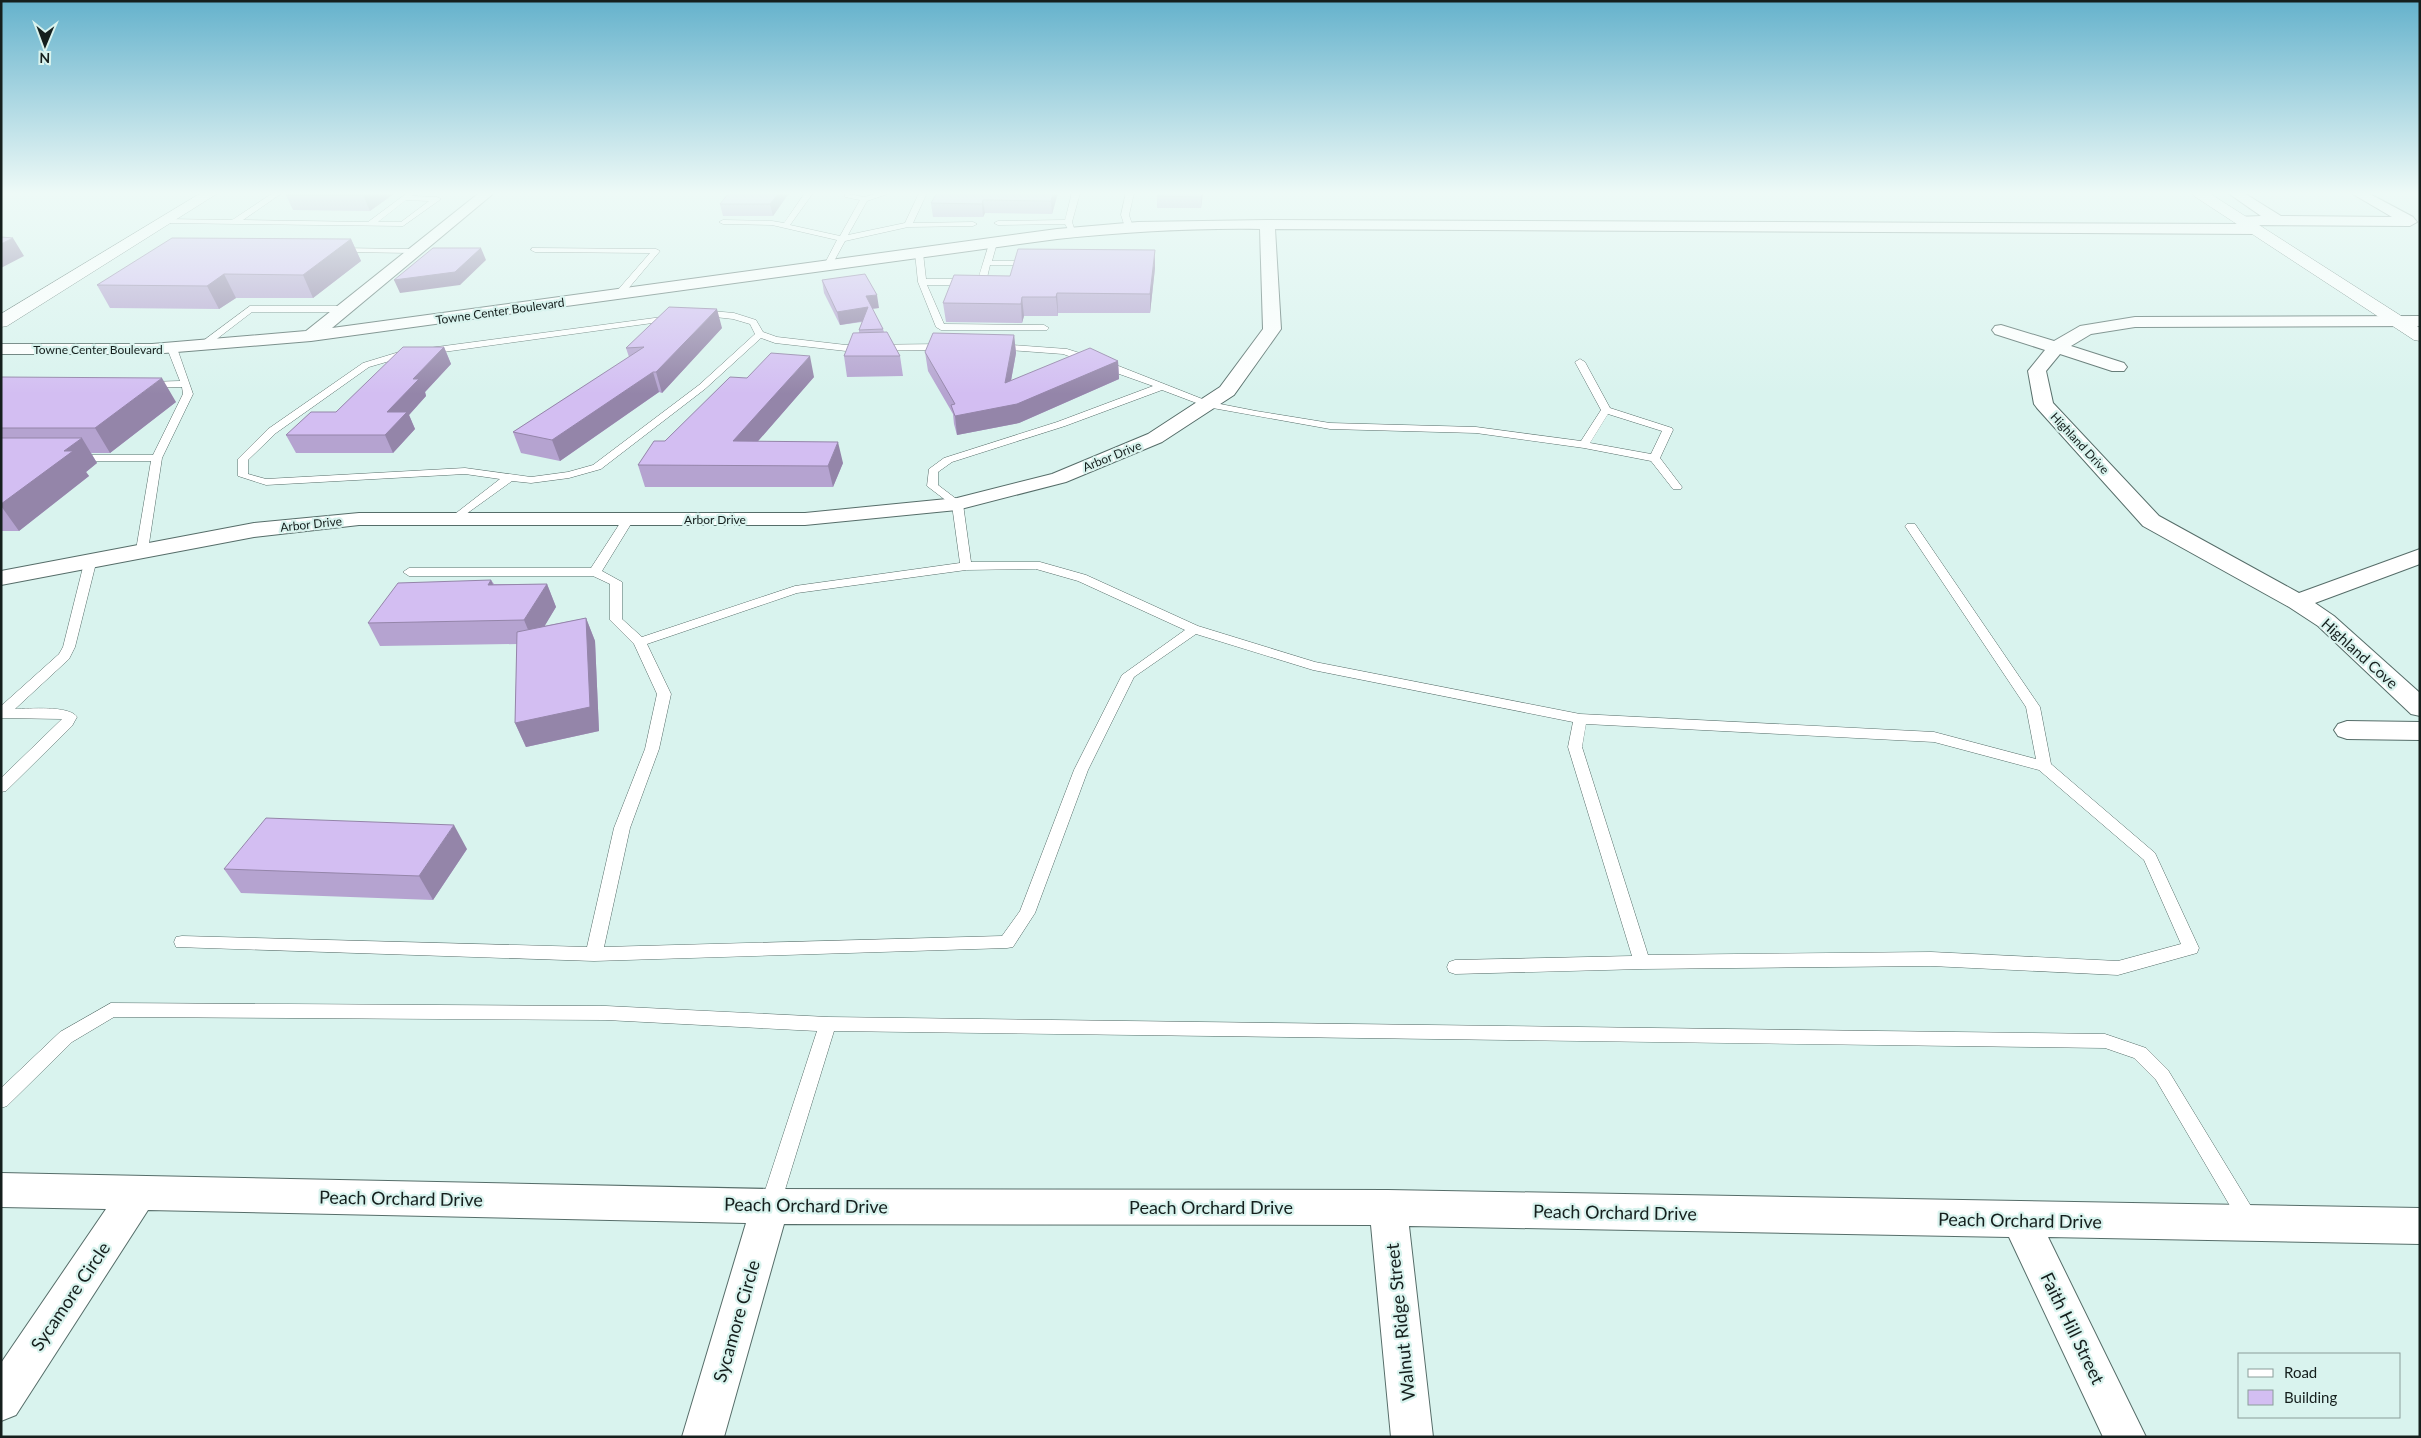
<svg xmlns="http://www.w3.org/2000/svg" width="2421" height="1438" font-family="Lato,sans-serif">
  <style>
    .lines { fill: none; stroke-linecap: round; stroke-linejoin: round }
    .service-casing { stroke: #566d69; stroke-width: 1 }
    .minor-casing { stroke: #566d69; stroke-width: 2 }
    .tertiary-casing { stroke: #566d69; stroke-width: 1 }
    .service { fill: #fff; fill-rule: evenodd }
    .minor { fill: #fff; fill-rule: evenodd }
    .tertiary { fill: #fff; fill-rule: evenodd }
    .wall { fill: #b5a3d0 }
    .shaded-wall { fill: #9485a9 }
    .building { fill: #d3bef2; stroke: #9485a9 }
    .labels { text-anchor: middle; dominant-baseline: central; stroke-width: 4.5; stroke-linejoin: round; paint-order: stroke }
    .far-street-label { font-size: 12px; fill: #151f1d; stroke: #d9f3ee }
    .street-label { font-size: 15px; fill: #151f1d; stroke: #d9f3ee }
    .near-street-label { font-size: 18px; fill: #151f1d; stroke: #d9f3ee }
  </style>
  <rect width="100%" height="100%" fill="#d9f3ee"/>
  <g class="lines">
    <g class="service-casing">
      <path id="service" d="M273,193H282L243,220L368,222L407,193H415L412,196L437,197L441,199L403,226L164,223L160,221L164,219L232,220ZM406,200L429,201L401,222H378Z
        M805,193H813L790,225L840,236L860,200L845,197L844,193L864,197L879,193H890L867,201L848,235L905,223L919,193H927L913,223L973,222L977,224L973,226L908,227L845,241L832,265L828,267L824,265L837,240L772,225L723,224L719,222L723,220L772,221L784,223Z
        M1072,193H1080L1072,222L1075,231H1069L1065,224L998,225L994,223L998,221L1065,220Z
        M1126,193H1134L1129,215L1133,227L1129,229L1125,227L1121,215Z
        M990,241L997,243L992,261H1032L1036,263L1032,265H990L986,282L982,285H927L944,324L1044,325L1049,328L1047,330H941L936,327L918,282L915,253L919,251L923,253L926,279H978Z
        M336,248L414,249L418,251L414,253L339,252L335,250Z
        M532,248L656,249L660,251L622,296L619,297L615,294L616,292L650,253L535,252L531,250Z
        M250,306H344L348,309L344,312H252L205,348H199V344Z
        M700,310L734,313L756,320L763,332L777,337L846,345L946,344L951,347L946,350L846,351L775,343L761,338L705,389L601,469L569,478L531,483L512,481L455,522L449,519L451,517L500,479L465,474L266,485L238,476V459L268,429L363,363L399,352L677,315V319L674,320L400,358L369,367L276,433L248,460V474L266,479L465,468L531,477L568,472L593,465L699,385L755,334L750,324L733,319L697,315L696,313Z
        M998,344L1067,349L1111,363L1210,402L1256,411L1330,423L1476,427L1581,441L1601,410L1575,362L1580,359L1585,362L1610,408L1672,428L1673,430L1660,458L1682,487L1681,489H1673L1651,461L1584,448L1476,433L1330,429L1207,407L1162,390L1065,426L952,462L938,472V485L963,504L971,562H1040L1086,575L1198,626L1315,662L1580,714L1934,732L2036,759L2026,707L1905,526L1907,524H1915L2040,707L2051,764L2155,853L2199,948L2197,953L2118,975L1931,966L1642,969L1455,974L1449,972L1447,967L1449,962L1455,960L1632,956L1568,747L1573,722L1313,670L1196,634L1134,677L1088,770L1035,913L1013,947L1007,948L594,961L176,947L174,942L176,937L182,936L587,947L614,828L645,749L657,694L634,644L610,620V584L593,576H409L403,572L409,568H591L624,517H632L634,519L602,571L622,582V619L642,637L795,586L960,563L952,505L927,486L929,469L944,458L1057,422L1153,386L1063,354L995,349L993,347ZM1608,414L1662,431L1651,454L1590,443ZM1036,569L1078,581L1185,630L1122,675L1074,770L1020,911L1002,936L604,947L630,828L659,749L671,694L647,644L797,593L966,570ZM1586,724L1934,742L2039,770L2144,860L2181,944L2118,961L1931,952L1648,955L1582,747Z
        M172,345L177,348L193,394L162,458L148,550L142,554L136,550L151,461H78L73,458L78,455H153L183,394L182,387L147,388L142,385L147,382L180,381L167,348Z
        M91,555L97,559L75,647L69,659L15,709C29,709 69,705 77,717L72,726L6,791L1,792V778L62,719L1,718V706L59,654L63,647L85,559Z
        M111,1003L606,1006L828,1017L2105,1034L2146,1048L2168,1070L2260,1221L2257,1228L2250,1230L2243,1228L2156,1080L2134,1058L2105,1048L834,1031L780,1206L777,1212L770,1215L763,1212L760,1206L817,1031L606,1020L114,1017L72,1042L7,1106L1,1108V1088L60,1032Z"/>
    </g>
    <g class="minor-casing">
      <path id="minor" d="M479,193H494L332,328L1057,229L1138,222L1267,220L2242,224L2235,220L2237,217L2261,216L2228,193H2244L2281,216L2392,217L2351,193H2368L2413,217L2417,222L2410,226L2256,225L2264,229L2256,234L1275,229L1281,329L1234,395L1162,442L1066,482L957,510L805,525H359L254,537L1,585V571L254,523L359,513H805L957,498L1052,474L1148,434L1220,387L1263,329L1260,229C1192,228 1125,232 1057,239L311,341L152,354H1V344H152L306,331Z
        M2420,316V326L2135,327L2091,334L2071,346L2124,363L2127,367L2124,371H2112L2060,354L2046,371L2053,403L2159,516L2299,593L2420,549V564L2315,603L2334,616L2420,693V716L2411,714L2318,626L2289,607L2143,526L2037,408L2034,404L2028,371L2045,350L1995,334L1992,330L1995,326L2001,325L2054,341L2080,326L2135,317Z
        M2347,721L2420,722V740L2347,739L2338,736L2334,730L2338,724Z
        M1,1173L770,1189L1388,1190L2420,1208V1244L2048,1237L2146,1437H2103L2009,1237L1409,1226L1433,1437H1391L1371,1225L784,1224L724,1437H682L746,1223L148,1210L16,1415L1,1421V1363L106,1209L1,1207Z"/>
    </g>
    <g class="tertiary-casing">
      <path id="tertiary" d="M201,193H218L7,326L1,327V314Z
        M2192,193H2209L2420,328V341L2414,340L2194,196Z"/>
    </g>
    <use href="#service" class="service"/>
    <use href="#minor" class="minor"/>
    <use href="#tertiary" class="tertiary"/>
  </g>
  <path class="wall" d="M395,193L370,211L293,210L286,195Z
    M789,193L773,216H723L720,204Z
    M1058,193L1052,214L985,213L983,217H933L931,203Z
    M1203,193L1201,208H1157V196Z
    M351,239L361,261L313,298H236L219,309L110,308L97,285Z
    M1155,268L1150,313H1058V316H1024L1022,323L946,322L943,303L1010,276Z
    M822,280L879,308L872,309L883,329L884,332L900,356L903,376L847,377L844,356L859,333V330L862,322L840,325L824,293Z
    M722,328L662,393L659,392L560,461L521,453L513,432L629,357L626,348Z
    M1014,335L1016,353L1011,381L1118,361L1119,379L1019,423L957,435L954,424L953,414L928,371L925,352Z
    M444,347L451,364L425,392L426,396L409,415L415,429L393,453H296L286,435L336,412Z
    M1,377L176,402L110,453H91L97,463L86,472L89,476L19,531H1Z
    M814,377L757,442L843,463L833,487H645L638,465L665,441L747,378Z
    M491,580L494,584H547L556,607L544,626L586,618L595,641L599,731L526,747L515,723L517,644L380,646L368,623Z
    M467,849L433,900L241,893L224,869Z"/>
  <path class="shaded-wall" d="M367,193H395L370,211L363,195Z
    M779,193H789L773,216L770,204Z
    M1053,193H1058L1052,214L1051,201Z
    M1202,193H1203L1201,208V197Z
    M983,200L985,213L983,217L982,204Z
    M13,238L24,256L1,268V244Z
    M351,239L361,261L313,298L303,275Z
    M481,248L486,260L460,285L400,293L394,280Z
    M1155,250V268L1150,313V294Z
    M224,274L236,298L219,309L207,286Z
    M1057,293L1058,313V316L1056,297Z
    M877,295L879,308L868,309L866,296Z
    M1022,297L1024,316L1022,323L1021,304Z
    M868,307L870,320L840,325L837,312Z
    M717,309L722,328L662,393L656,372Z
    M1014,335L1016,353L1007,402L1005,383Z
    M444,347L451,364L425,392L426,396L409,415L415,429L393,453L385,435L387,412L413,379Z
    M810,356L814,377L739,463L733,441Z
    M1118,361L1119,379L1019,423L957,435L955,416Z
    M653,372L659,392L560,461L552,440Z
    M162,378L176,402L110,453L95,428Z
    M82,438L97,463L86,472L89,476L19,531L1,506V504L64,451Z
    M838,442L843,463L833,487L828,466Z
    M491,580L501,602L488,585Z
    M547,584L556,607L534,644L524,620Z
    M586,618L595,641L599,731L526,747L515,723Z
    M454,825L467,849L433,900L419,876Z"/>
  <path class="building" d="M289,193H367L363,195H286Z
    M729,193H779L770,204H720Z
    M937,193H1053L1051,201L983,200L982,204L931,203Z
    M1158,193H1202L1201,197L1157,196Z
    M1,237L13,238L1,244Z
    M172,238L351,239L303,275L224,274L207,286L97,285Z
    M433,248H481L455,272L394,280Z
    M1018,249L1155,250L1150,294L1057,293L1056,297H1022L1021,304L943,303L954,275L1010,276Z
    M865,274L877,295L866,296L883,329L859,330L868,307L837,312L822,280Z
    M669,307L717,309L656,372H653L552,440L513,432L644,347L626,348Z
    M887,332L900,356H844L853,333Z
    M933,333L1014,335L1005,383L1090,348L1118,361L1017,404L955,416L951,405L955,404L925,352Z
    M403,347H444L413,379H419L387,412H407L385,435H286L311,412H336Z
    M771,353L810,356L733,441L838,442L828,466L638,465L654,441H665L730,377L747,378Z
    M1,377L162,378L95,428H1Z
    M1,438H82L64,451H73L1,504Z
    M491,580L488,585L547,584L524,620L368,623L398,583Z
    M586,618L590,707L515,723L517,632Z
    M266,818L454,825L419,876L224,869Z"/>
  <linearGradient id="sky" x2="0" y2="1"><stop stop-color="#65b2cc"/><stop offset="0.49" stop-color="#eefaf7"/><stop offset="1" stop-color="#eefaf7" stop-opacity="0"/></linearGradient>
  <rect width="2421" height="394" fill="url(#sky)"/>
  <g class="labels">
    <g class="far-street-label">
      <text transform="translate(500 311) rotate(-8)">Towne Center Boulevard</text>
      <text x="98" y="349">Towne Center Boulevard</text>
      <text transform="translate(2080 443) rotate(47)">Highland Drive</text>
      <text transform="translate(1112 456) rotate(-22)">Arbor Drive</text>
      <text x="715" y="519">Arbor Drive</text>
      <text transform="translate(311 524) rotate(-6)">Arbor Drive</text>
    </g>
    <g class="street-label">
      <text transform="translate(2360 653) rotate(42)">Highland Cove</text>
    </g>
    <g class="near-street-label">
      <text transform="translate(401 1198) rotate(1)">Peach Orchard Drive</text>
      <text transform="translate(806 1205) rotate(1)">Peach Orchard Drive</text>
      <text x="1211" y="1207">Peach Orchard Drive</text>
      <text transform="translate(1615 1212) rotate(1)">Peach Orchard Drive</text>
      <text transform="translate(2020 1220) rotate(1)">Peach Orchard Drive</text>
      <text transform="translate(70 1296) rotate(-56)">Sycamore Circle</text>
      <text transform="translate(736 1321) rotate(-74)">Sycamore Circle</text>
      <text transform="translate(1400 1322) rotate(-96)">Walnut Ridge Street</text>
      <text transform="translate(2073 1328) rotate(64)">Faith Hill Street</text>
    </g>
  </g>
  <rect width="2421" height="1438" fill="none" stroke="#151f1d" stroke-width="5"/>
  <rect x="2238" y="1353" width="162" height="65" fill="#d9f3ee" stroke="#8b9e9a"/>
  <rect x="2248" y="1369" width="25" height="8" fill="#ffffff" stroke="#8b9e9a"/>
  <text x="2284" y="1378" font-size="15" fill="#151f1d">Road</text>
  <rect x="2248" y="1390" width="25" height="15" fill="#d3bef2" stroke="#8b9e9a"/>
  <text x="2284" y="1403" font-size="15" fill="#151f1d">Building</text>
  <g transform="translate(45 45) rotate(181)" stroke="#d9f3ee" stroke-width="4" paint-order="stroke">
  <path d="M0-4L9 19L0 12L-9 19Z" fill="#151f1d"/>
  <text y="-8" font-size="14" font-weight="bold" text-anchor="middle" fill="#151f1d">N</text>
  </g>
</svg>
